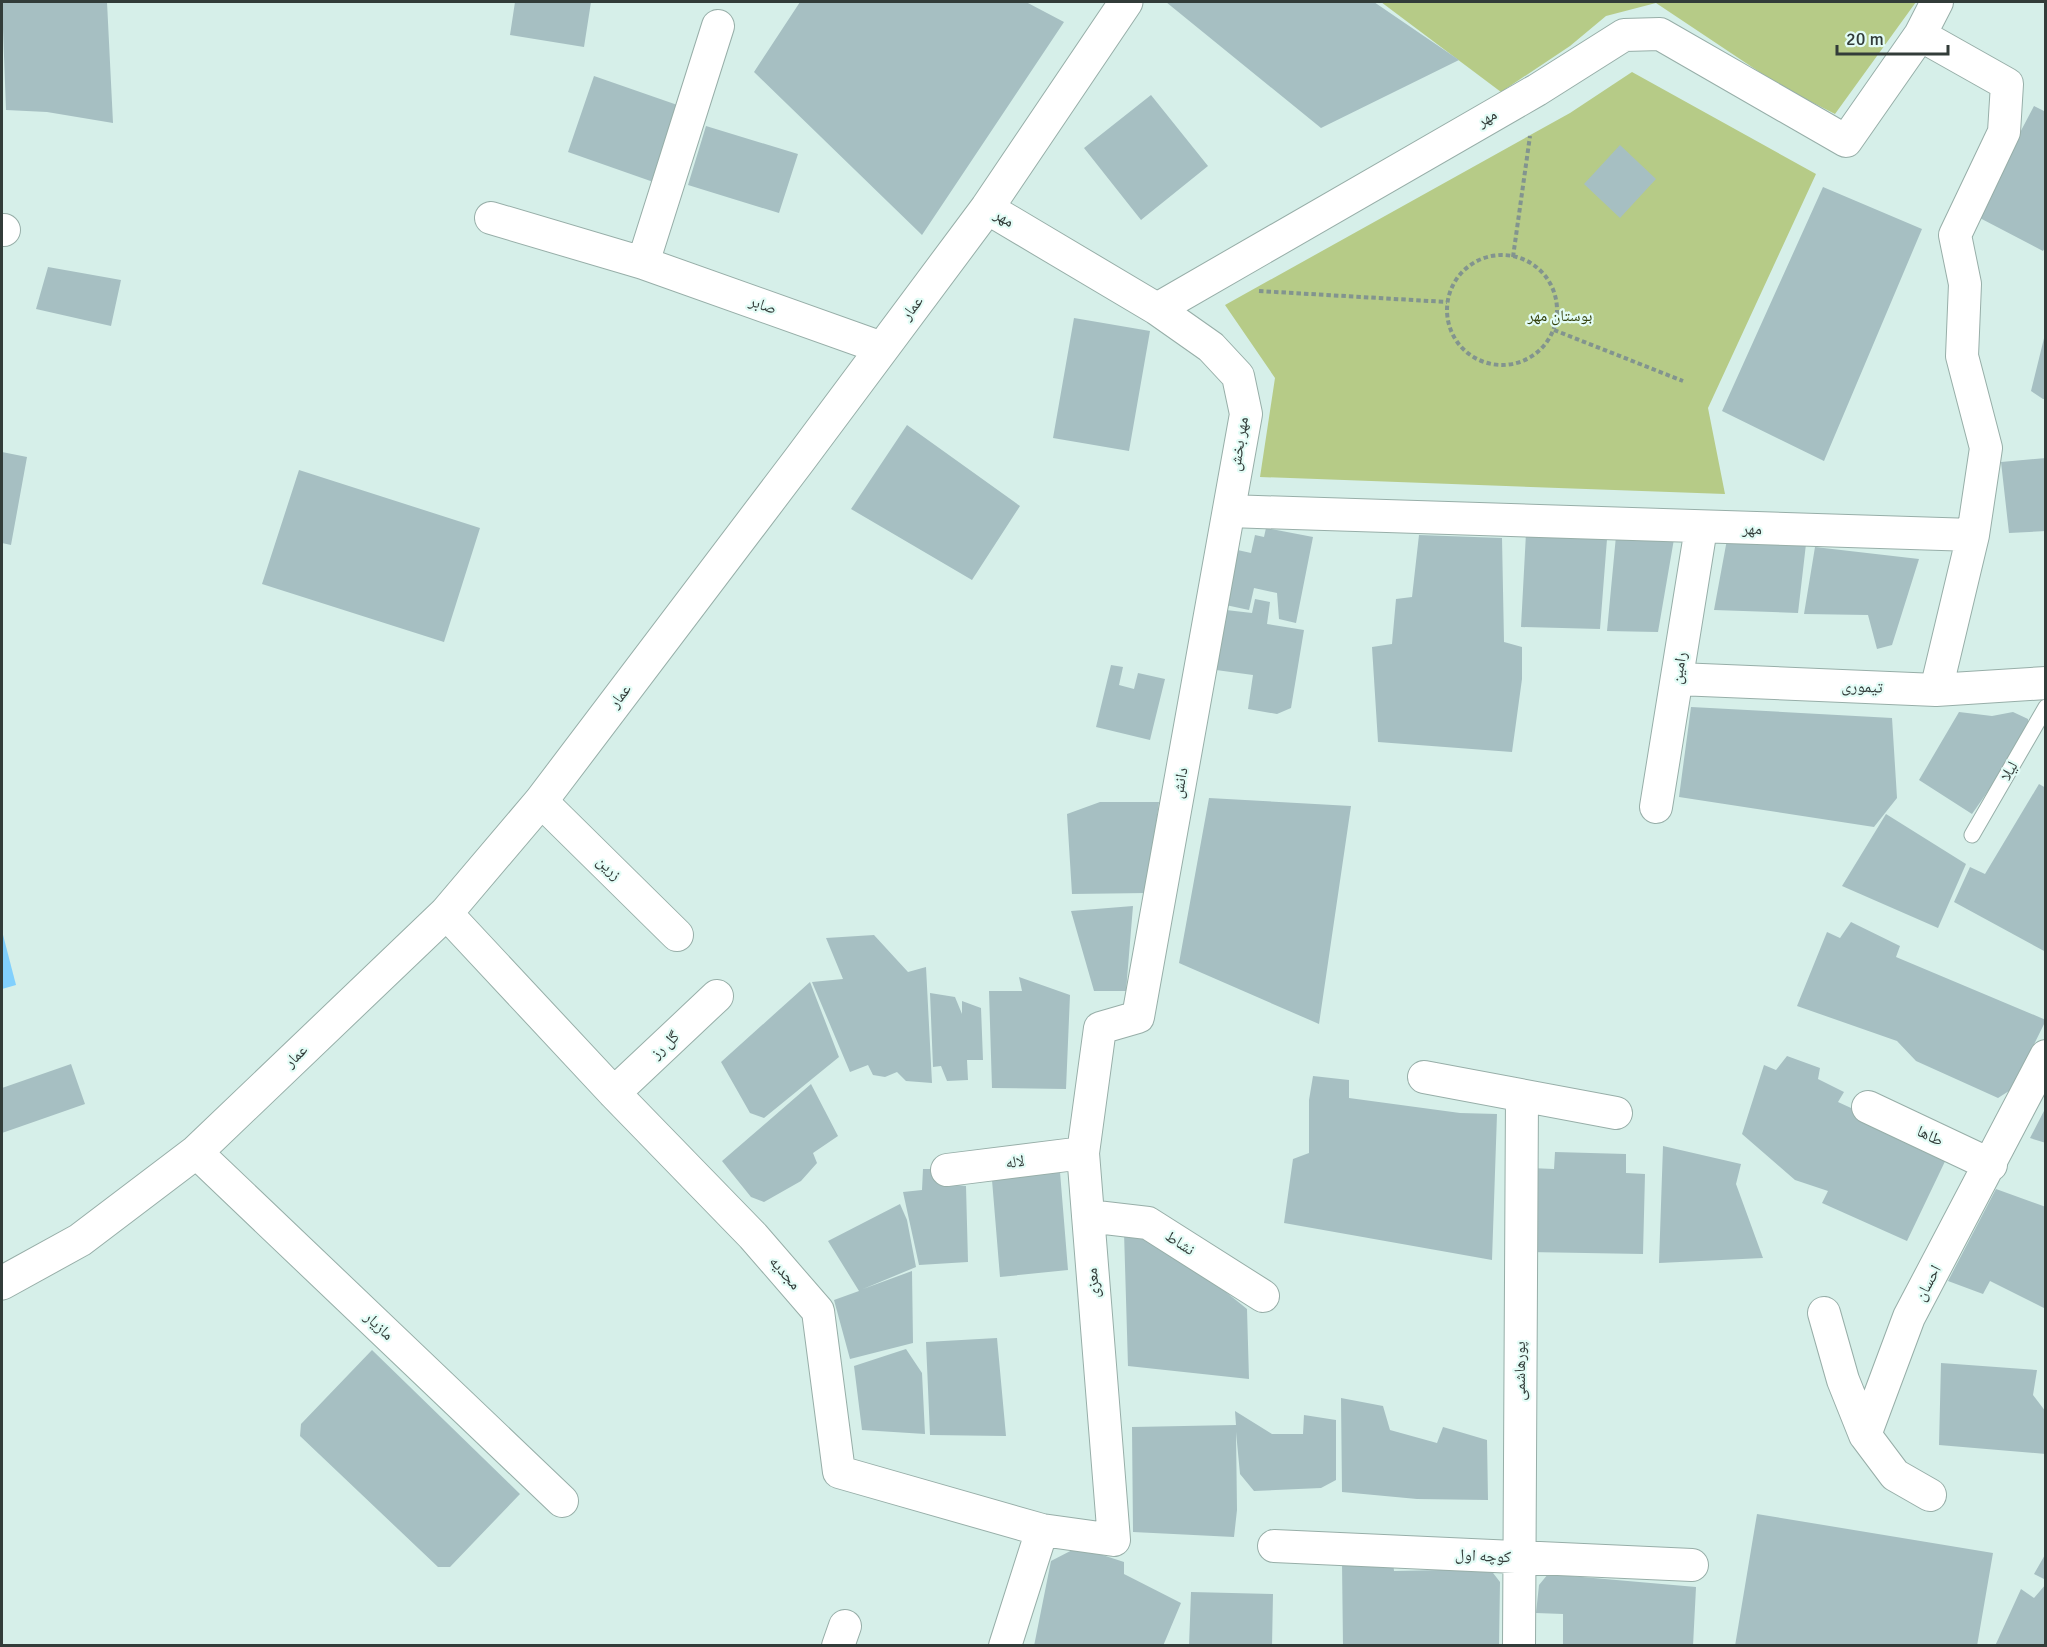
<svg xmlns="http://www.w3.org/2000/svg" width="2047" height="1647" font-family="Signika,'Noto Naskh Arabic',sans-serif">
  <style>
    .green { fill: #b6cb87 }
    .water { fill: #81d0fd }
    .building { fill: #a6bfc2 }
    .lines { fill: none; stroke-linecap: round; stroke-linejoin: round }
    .service-casing { stroke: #97aea8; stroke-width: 17 }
    .minor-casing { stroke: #97aea8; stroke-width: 34 }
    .primary-casing { stroke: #97aea8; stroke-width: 35 }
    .path { stroke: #82948f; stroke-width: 4; stroke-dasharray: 4.5 3; stroke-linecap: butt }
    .service { stroke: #fff; stroke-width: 15 }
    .minor { stroke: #fff; stroke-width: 32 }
    .primary { stroke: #fff; stroke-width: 33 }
    .labels { text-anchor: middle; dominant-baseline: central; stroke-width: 4.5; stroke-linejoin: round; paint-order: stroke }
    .street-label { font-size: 16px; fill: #323c39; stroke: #e3fcf6 }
    .park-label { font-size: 16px; fill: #35430d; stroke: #e3fcf6 }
  </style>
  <rect width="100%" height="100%" fill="#d6efe9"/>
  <path class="green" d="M1381,2H1916L1835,114L1782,87L1656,3L1606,16L1570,46L1501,92Z
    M1632,72L1816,174L1708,408L1725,494L1260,477L1275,378L1225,305L1570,113Z"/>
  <path class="water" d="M2,931L16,985L2,989Z"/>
  <path class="building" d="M2,2H107L113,123L47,112L6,110Z
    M515,2H591L584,47L510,35Z
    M800,2H1026L1064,22L922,235L754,72Z
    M1166,2H1374L1459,60L1321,128Z
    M594,76L686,108L659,184L568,152Z
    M1151,95L1208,166L1141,220L1084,148Z
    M2034,106L2046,112V246L2043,251L1976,216Z
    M706,126L798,154L779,213L688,185Z
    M1620,145L1656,179L1620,218L1584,184Z
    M1823,187L1922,229L1824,461L1722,411Z
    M48,267L121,280L111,326L36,309Z
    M1074,318L1150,331L1129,451L1053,438Z
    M2046,330V399H2043L2031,391Z
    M907,425L1020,506L972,580L851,509Z
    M2,452L27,457L11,545L2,543Z
    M2046,458V531L2009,533L2001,462Z
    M299,470L480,528L444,642L262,584Z
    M1266,528L1313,537L1296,623L1279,619L1277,593L1254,588L1249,610L1221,604L1233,549L1251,553L1255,535L1264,537Z
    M1526,533L1607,539L1600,629L1521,627Z
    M1728,534L1806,544L1798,613L1714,610Z
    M1419,535L1502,538L1504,642L1522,647V679L1512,752L1378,742L1372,647L1392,644L1396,599L1412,597Z
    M1616,536L1674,539L1658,632L1607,631Z
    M1815,547L1919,559L1892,645L1877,649L1868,615L1804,614Z
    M1255,599L1270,602L1267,624L1304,630L1291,708L1277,714L1248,709L1253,675L1216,670L1226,610L1252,613Z
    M1111,665L1123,667L1119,685L1134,689L1138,673L1165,679L1150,740L1096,727Z
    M1691,707L1892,718L1897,798L1874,827L1679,797Z
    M1959,712L1992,716L2013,712L2028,719V734L1972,814L1919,780Z
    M2039,784L2046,788V952L1954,902L1970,867L1985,874Z
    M1209,798L1351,806L1319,1024L1179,963Z
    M1100,802H1159L1147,893L1072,894L1067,814Z
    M1886,814L1966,864L1938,928L1842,886Z
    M1133,906L1126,991H1094L1071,911Z
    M1851,922L1900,946L1896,957L2046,1020L2012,1089L1998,1098L1916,1061L1897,1041L1797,1006L1827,932L1840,938Z
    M874,935L908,972L926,967L932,1083L906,1081L897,1072L885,1077L873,1075L868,1065L850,1072L812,982L843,979L826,938Z
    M1019,977L1070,995L1066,1089L992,1088L989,991H1022Z
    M810,982L839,1057L764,1118L750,1113L721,1062Z
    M930,993L955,997L962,1014V1001L981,1008L983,1060H967L968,1080L947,1081L941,1066L933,1067Z
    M1787,1056L1820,1068L1818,1079L1844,1092L1838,1102L1949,1153L1907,1241L1822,1203L1828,1191L1795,1180L1742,1134L1764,1065L1776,1070Z
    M71,1064L85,1104L2,1133V1088Z
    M1313,1076L1349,1080V1098L1460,1113L1497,1114L1492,1260L1284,1223L1293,1159L1309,1153V1100Z
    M811,1084L838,1136L813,1153L817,1163L801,1181L764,1202L751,1197L722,1161Z
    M2046,1107V1143L2030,1138Z
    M1663,1146L1741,1164L1736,1184L1763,1258L1659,1263Z
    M1555,1152L1626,1154V1173L1645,1174L1643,1254L1528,1252L1530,1168L1554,1169Z
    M923,1169H934L939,1183L966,1186L968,1262L919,1265L903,1192L922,1190Z
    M1060,1172L1068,1270L1000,1277L992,1180Z
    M1996,1189L2046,1207V1309L1990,1281L1983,1294L1948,1281Z
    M900,1204L907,1220L916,1267L863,1289L912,1271L913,1343L850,1359L834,1300L859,1291L828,1241Z
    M1124,1232L1144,1234L1211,1280L1247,1309L1249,1379L1128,1366Z
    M997,1338L1006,1436L930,1435L926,1342Z
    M906,1349L922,1373L925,1434L862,1430L854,1366Z
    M372,1350L520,1494L450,1567H438L300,1436L301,1424Z
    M1941,1363L2037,1370L2033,1395L2046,1412V1454L1939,1445Z
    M1341,1398L1383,1406L1390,1430L1437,1443L1443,1427L1487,1440L1488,1500L1417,1499L1342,1492Z
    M1235,1411L1272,1434H1303L1304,1415L1336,1420V1480L1321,1488L1254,1491L1240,1474L1236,1432L1237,1510L1234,1537L1133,1532L1132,1427L1236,1425Z
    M1757,1514L1993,1553L1977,1646H1735Z
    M1078,1547L1124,1562V1574L1181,1603L1163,1646H1034L1051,1561Z
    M2046,1553V1580L2034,1574Z
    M1393,1562L1394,1571L1490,1569L1500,1582L1499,1646H1343L1342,1563Z
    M1548,1574L1696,1587L1693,1646H1563V1614L1536,1613L1539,1585Z
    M2046,1584V1646H1995L2021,1589L2034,1598Z
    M1191,1592L1273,1594L1272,1646H1189Z"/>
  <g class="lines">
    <g class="service-casing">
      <path id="service" d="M1972,835L2046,707"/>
    </g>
    <g class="minor-casing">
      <path id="minor" d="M1920,35L2007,84L2004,132L1955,235L1965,284L1962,356L1986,448L1973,535L1936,690
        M987,208L1157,309L1537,90L1624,35L1660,34L1846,141L1920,35L1937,2
        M491,218L643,263L882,348
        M2,230H4
        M643,263L718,26
        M1229,511L1973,535
        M1678,679L1936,690L2046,683
        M541,801L677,935
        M1656,807L1701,528
        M446,913L614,1093L753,1236L818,1311L839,1472L1042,1530L1114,1540L1083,1153L1100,1028L1138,1017L1246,414L1238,376L1211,347L1157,309
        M1424,1077L1616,1113
        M614,1093L717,996
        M1868,1107L1991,1165
        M196,1152L562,1501
        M947,1170L1083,1153
        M1088,1216L1148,1223L1263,1296
        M1824,1313L1843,1380L1865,1435
        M1930,1495L1895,1475L1865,1435L1909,1317L2046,1056
        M1274,1546L1692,1565
        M838,1646L845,1626
        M1005,1646L1042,1530
        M1519,1646L1522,1096"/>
    </g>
    <g class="primary-casing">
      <path id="primary" d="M2,1283L80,1240L196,1152L446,913L541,801L800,459L987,208L1126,2"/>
    </g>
    <path class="path" d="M1447 310a55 55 0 1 1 110 0a55 55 0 1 1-110 0Z
      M1513,257L1530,136
      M1259,291L1447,302
      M1554,330L1683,381"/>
    <use href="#service" class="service"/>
    <use href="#minor" class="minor"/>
    <use href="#primary" class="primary"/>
  </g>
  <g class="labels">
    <g class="street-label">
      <text transform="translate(1487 118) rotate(-30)">مهر</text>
      <text transform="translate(1004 218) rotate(31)">مهر</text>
      <text transform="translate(763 305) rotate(20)">صابر</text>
      <text transform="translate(912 308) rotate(-53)">عمار</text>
      <text transform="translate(1239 444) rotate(-81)">مهر بخش</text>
      <text transform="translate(1752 529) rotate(2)">مهر</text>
      <text transform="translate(1679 668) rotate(-81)">رامین</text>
      <text transform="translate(1862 687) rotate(2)">تیموری</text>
      <text transform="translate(620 696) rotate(-53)">عمار</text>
      <text transform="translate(2009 771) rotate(-60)">لیلا</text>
      <text transform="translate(1180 783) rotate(-80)">دانش</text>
      <text transform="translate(609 868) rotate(44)">زرین</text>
      <text transform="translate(665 1045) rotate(-43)">گل رز</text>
      <text transform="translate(296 1056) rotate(-44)">عمار</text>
      <text transform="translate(1930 1136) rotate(25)">طاها</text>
      <text transform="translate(1015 1162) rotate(-7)">لاله</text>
      <text transform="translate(1180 1243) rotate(33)">نشاط</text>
      <text transform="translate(785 1273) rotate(49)">مجدیه</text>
      <text transform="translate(1093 1283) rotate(-95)">معزی</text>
      <text transform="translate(1928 1283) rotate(-62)">احسان</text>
      <text transform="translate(379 1326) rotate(44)">مازیار</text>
      <text transform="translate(1520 1371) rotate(-90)">پورهاشمی</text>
      <text transform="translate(1483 1556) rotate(3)">کوچه اول</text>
    </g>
    <g class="park-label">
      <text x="1560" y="316">بوستان مهر</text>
    </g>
  </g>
  <rect width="2047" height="1647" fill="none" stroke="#323c39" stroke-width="6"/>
  <path d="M1837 45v9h111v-9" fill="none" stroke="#323c39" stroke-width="3"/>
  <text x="1846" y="45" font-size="18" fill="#323c39" stroke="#e3fcf6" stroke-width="4.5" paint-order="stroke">20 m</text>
</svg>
